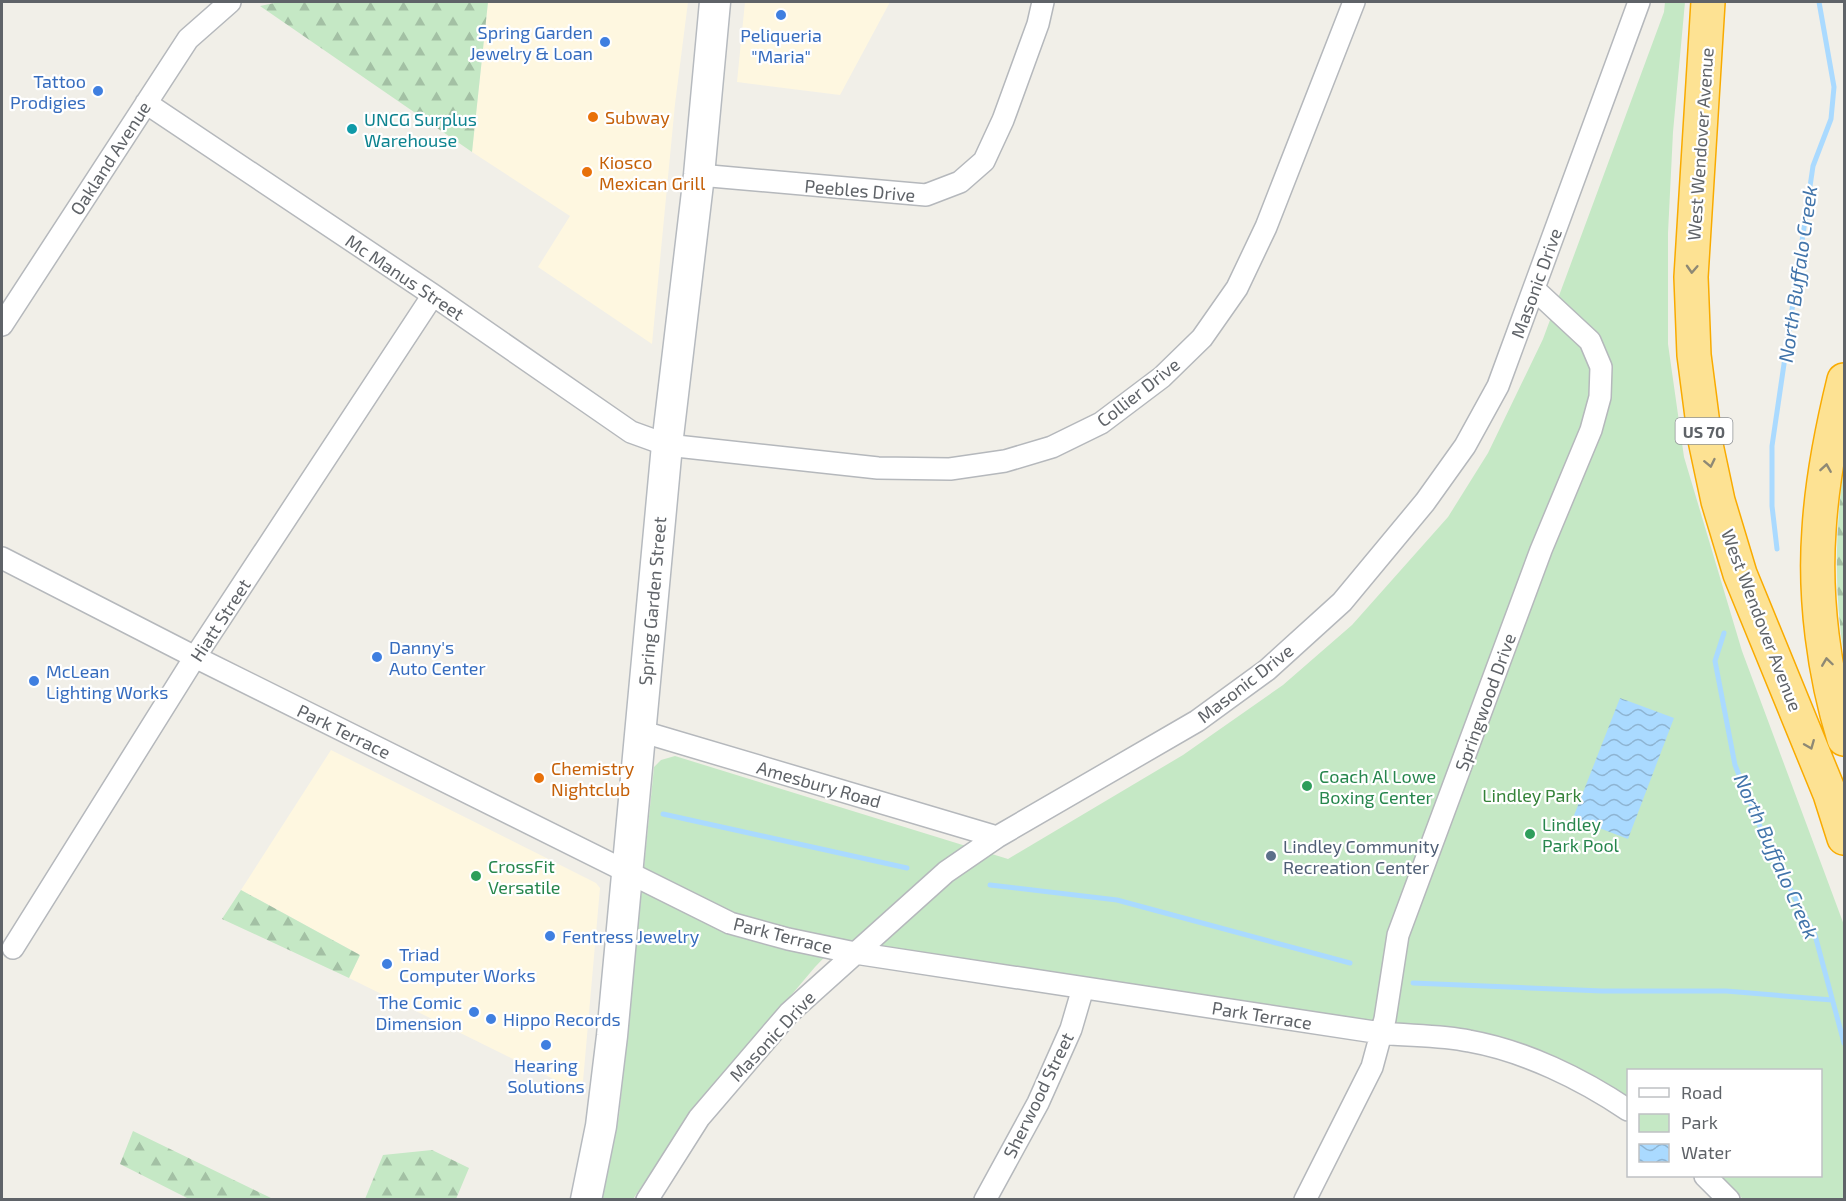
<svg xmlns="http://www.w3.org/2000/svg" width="1846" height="1201" font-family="'Exo 2',sans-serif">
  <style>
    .commercial { fill: #fef7e0 }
    .green { fill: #c5e8c5 }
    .forest { fill: url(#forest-firs) }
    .water { fill: url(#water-waves) }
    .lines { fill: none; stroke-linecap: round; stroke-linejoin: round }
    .stream { stroke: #aadaff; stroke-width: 5 }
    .street-casing { stroke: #b5b8bc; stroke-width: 24 }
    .secondary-casing { stroke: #b6babf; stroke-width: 33 }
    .highway-casing { stroke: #f9ab00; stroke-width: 36 }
    .street { stroke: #fff; stroke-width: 21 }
    .secondary { stroke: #fff; stroke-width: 30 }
    .highway { stroke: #fde293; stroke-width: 33 }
    .oneway { stroke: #8e8975 }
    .shop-dot { fill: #3f7fe0; stroke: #fff; stroke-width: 2 }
    .food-dot { fill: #e8710a; stroke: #fff; stroke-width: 2 }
    .culture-dot { fill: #0f9aa8; stroke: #fff; stroke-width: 2 }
    .leisure-dot { fill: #2e9e5b; stroke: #fff; stroke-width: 2 }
    .service-dot { fill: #5c6f8a; stroke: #fff; stroke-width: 2 }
    .labels { text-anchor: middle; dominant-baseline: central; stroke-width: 4.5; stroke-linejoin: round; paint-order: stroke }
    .shield { fill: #fff; stroke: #8f9295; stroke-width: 1.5 }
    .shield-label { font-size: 16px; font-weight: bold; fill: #5f6368 }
    .shop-label { font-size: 18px; fill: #366cbe; stroke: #fff; text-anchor: start }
    .food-label { font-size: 18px; fill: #c56008; stroke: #fff; text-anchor: start }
    .culture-label { font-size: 18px; fill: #0d838f; stroke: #fff; text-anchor: start }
    .street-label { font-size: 18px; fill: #5f6368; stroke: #fff }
    .leisure-label { font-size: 18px; fill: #27864d; stroke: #fff; text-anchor: start }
    .park-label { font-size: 18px; fill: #348238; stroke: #fff }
    .service-label { font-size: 18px; fill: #4e5e75; stroke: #fff; text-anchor: start }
    .water-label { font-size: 20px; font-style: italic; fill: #4174aa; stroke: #fff }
  </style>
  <defs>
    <pattern id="forest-firs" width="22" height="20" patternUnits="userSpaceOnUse" patternTransform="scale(1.5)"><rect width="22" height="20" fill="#c5e8c5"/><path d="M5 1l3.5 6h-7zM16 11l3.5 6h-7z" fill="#a3c0a4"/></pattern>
    <pattern id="water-waves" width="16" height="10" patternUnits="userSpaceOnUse" patternTransform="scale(1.5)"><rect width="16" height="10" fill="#aadaff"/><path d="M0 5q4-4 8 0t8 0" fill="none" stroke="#8eb4d2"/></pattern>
  </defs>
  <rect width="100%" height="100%" fill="#f1efe8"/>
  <path class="commercial" d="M488,2H688L675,104L652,344L538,267L570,216L472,152Z
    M745,2H890L840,95L737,82Z
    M331,750L596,883L600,888L582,1093L349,978L360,955L241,890Z"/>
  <path class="green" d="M1665,2H1685L1673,132L1668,233V344L1684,457L1742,651L1844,925V1199H1743L1719,1176H1820V1070H1628V1100L1464,1033L1151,990L840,941L815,967L691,1114L633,1199L601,1200L619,1116L654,767L661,760L675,756L1008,859L1183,755L1283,685L1352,625L1448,517L1488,453L1543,339L1664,12Z"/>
  <path class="forest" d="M279,2H488L472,152L260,6Z
    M1844,467V656C1834,593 1835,530 1844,467Z
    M241,890L360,955L349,978L222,919Z
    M133,1131L273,1199H189L120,1164Z
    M432,1150L469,1168L456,1199H365L383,1155Z"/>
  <path class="water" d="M1620,698L1674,718L1628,839L1573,818Z"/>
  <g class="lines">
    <path class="stream" d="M1777,549L1772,506V446L1813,166L1831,119L1834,87L1819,2
      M1724,633L1715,661L1735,765L1770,851L1815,935L1844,1043
      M663,814L907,868
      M990,885L1117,900L1350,963
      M1413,983L1602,991H1726L1832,1000"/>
    <g class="street-casing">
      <path id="street" d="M146,103L433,295L631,432L667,445L878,468L950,469L1005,461L1052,447L1101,423L1162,377L1202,338L1237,288L1266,227L1354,2
        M699,175L926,195L960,182L984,161L1003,120L1038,24L1043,2
        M2,325L188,39L230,2
        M2,558L195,657L730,923L788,939L855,953L1381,1033C1410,1036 1441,1035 1469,1041C1525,1051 1582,1079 1628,1110
        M640,731L997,837
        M13,948L195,657L433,295
        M1705,1176L1729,1200
        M647,1200L699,1118L789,1013L946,872L997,837L1197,721L1267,670L1342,602L1425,502L1465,446L1498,386L1639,2
        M985,1200L1038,1103L1071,1029L1083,988
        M1305,1200L1372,1067L1385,1019L1398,935L1541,550L1591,430L1600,397L1601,367L1590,341L1534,289"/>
    </g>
    <g class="secondary-casing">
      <path id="secondary" d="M586,1200L601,1126L612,1036L667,445L699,175L715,2"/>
    </g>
    <g class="highway-casing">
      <path id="highway" d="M1708,2L1691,277L1694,355L1705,440L1718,501L1740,574L1830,794L1844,838
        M1844,380C1832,429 1822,479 1819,530C1814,598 1824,674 1844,739"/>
    </g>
    <use href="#street" class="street"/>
    <use href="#secondary" class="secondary"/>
    <use href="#highway" class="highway"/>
  </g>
  <defs><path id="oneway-chevron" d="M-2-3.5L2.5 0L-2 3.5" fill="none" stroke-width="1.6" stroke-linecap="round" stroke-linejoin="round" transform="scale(1.5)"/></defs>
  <g class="oneway">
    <use href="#oneway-chevron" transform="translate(1692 269) rotate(93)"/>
    <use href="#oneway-chevron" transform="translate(1710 463) rotate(78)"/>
    <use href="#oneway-chevron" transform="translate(1826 468) rotate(-81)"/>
    <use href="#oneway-chevron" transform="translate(1827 662) rotate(-98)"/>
    <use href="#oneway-chevron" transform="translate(1810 745) rotate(68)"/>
  </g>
  <g class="shop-dot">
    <circle cx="781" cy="15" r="6"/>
    <circle cx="605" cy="42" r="6"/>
    <circle cx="98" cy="91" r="6"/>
    <circle cx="377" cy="657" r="6"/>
    <circle cx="34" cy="681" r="6"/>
    <circle cx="550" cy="936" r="6"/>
    <circle cx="387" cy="964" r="6"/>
    <circle cx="474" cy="1012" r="6"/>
    <circle cx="491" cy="1019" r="6"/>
    <circle cx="546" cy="1045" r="6"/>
  </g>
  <g class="food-dot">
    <circle cx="593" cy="117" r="6"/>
    <circle cx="587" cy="172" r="6"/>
    <circle cx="539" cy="778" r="6"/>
  </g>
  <circle class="culture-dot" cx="352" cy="129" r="6"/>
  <g class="leisure-dot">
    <circle cx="1307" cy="786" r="6"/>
    <circle cx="1530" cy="834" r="6"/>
    <circle cx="476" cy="876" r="6"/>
  </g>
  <circle class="service-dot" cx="1271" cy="856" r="6"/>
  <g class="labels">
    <rect class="shield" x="1675.5" y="418" width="57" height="26" rx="4.5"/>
    <g class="shield-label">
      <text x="1704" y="431">US 70</text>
    </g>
    <g class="shop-label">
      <text x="593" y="32" text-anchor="end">Spring Garden<tspan x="593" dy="21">Jewelry &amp; Loan</tspan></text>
      <text x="781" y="35" text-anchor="middle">Peliqueria<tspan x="781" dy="21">"Maria"</tspan></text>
      <text x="86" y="81" text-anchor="end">Tattoo<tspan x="86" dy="21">Prodigies</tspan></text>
      <text x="389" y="647">Danny's<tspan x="389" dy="21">Auto Center</tspan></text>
      <text x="46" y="671">McLean<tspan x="46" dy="21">Lighting Works</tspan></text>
      <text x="562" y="936">Fentress Jewelry</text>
      <text x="399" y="954">Triad<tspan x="399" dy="21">Computer Works</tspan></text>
      <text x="462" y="1002" text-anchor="end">The Comic<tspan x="462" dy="21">Dimension</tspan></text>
      <text x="503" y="1019">Hippo Records</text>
      <text x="546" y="1065" text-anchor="middle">Hearing<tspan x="546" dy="21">Solutions</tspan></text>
    </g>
    <g class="food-label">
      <text x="605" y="117">Subway</text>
      <text x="599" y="162">Kiosco<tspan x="599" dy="21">Mexican Grill</tspan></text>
      <text x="551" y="768">Chemistry<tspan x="551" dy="21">Nightclub</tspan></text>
    </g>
    <g class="culture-label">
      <text x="364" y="119">UNCG Surplus<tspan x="364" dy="21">Warehouse</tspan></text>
    </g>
    <g class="street-label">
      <text transform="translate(1700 144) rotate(-86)">West Wendover Avenue</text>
      <text transform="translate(110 158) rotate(-57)">Oakland Avenue</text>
      <text transform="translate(860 190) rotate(5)">Peebles Drive</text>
      <text transform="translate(405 277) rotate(34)">Mc Manus Street</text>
      <text transform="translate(1536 283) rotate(-70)">Masonic Drive</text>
      <text transform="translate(1138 392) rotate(-38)">Collier Drive</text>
      <text transform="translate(652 601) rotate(-85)">Spring Garden Street</text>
      <text transform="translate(220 620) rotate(-57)">Hiatt Street</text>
      <text transform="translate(1762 620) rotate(69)">West Wendover Avenue</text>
      <text transform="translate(1245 683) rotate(-38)">Masonic Drive</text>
      <text transform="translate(1485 702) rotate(-70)">Springwood Drive</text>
      <text transform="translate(344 731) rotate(26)">Park Terrace</text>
      <text transform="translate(819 784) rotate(16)">Amesbury Road</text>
      <text transform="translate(783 935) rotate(14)">Park Terrace</text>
      <text transform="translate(1262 1015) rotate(9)">Park Terrace</text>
      <text transform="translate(772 1036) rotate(-47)">Masonic Drive</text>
      <text transform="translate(1038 1095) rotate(-64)">Sherwood Street</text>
    </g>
    <g class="leisure-label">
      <text x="1319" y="776">Coach Al Lowe<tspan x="1319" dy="21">Boxing Center</tspan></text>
      <text x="1542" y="824">Lindley<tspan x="1542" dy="21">Park Pool</tspan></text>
      <text x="488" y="866">CrossFit<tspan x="488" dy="21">Versatile</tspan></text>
    </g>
    <g class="park-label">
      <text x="1532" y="795">Lindley Park</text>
    </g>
    <g class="service-label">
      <text x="1283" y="846">Lindley Community<tspan x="1283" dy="21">Recreation Center</tspan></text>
    </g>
    <g class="water-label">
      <text transform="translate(1797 274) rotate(-82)">North Buffalo Creek</text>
      <text transform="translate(1777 856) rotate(66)">North Buffalo Creek</text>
    </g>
  </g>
  <rect width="1846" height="1201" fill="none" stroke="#5f6368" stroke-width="6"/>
  <rect x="1627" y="1069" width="195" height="108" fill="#ffffff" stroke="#bfc1c3" stroke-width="1.5"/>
  <rect x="1639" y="1088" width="30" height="9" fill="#ffffff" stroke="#bfc1c3" stroke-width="1.5"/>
  <text x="1681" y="1099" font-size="18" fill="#5f6368">Road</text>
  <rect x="1639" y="1114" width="30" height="18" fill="#c5e8c5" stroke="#bfc1c3" stroke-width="1.5"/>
  <text x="1681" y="1129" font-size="18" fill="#5f6368">Park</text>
  <rect x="1639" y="1144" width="30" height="18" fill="url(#water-waves)" stroke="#bfc1c3" stroke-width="1.5"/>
  <text x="1681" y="1159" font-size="18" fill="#5f6368">Water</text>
</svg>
